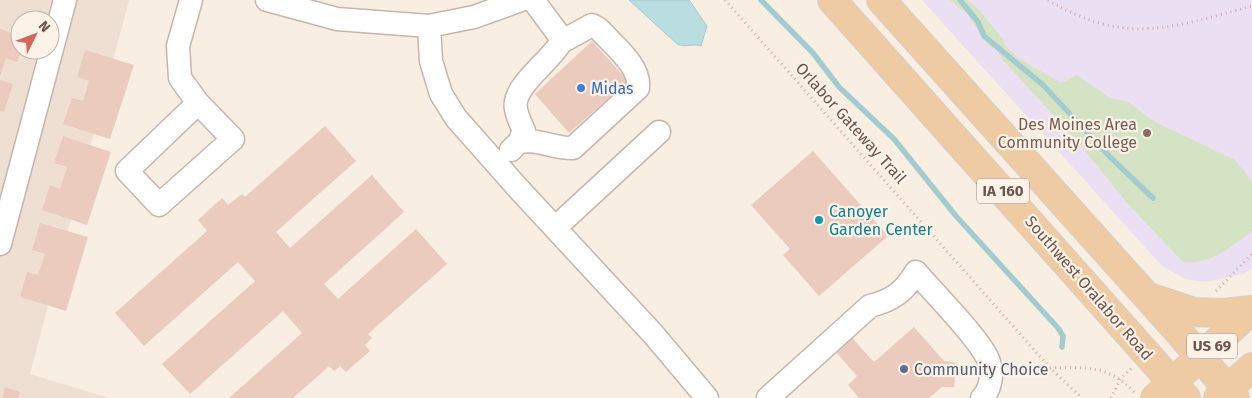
<svg xmlns="http://www.w3.org/2000/svg" width="1252" height="398" font-family="'Fira Sans',sans-serif">
  <style>
    .residential { fill: #efdfd2; fill-rule: evenodd }
    .education { fill: #ebdff4 }
    .green { fill: #d3e3c3 }
    .water { fill: #badddf; stroke: #a2cccf }
    .lines { fill: none; stroke-linecap: round; stroke-linejoin: round }
    .stream { stroke: #a2cccf; stroke-width: 5.5 }
    .building { fill: #eacbbe }
    .minor-casing { stroke: #c7b5ab; stroke-width: 25 }
    .major-casing { stroke: #d6cfcd; stroke-width: 30 }
    .path { stroke: #ceafa2; stroke-width: 3; stroke-dasharray: 1 4; stroke-linecap: butt }
    .minor { stroke: #fff; stroke-width: 22 }
    .major { stroke: #efcba3; stroke-width: 28 }
    .shop-dot { fill: #3f7fe0; stroke: #fcf2e8; stroke-width: 2 }
    .education-dot { fill: #8d6e63; stroke: #fcf2e8; stroke-width: 2 }
    .culture-dot { fill: #0f9aa8; stroke: #fcf2e8; stroke-width: 2 }
    .service-dot { fill: #5c6f8a; stroke: #fcf2e8; stroke-width: 2 }
    .labels { text-anchor: middle; dominant-baseline: central; stroke-width: 4.5; stroke-linejoin: round; paint-order: stroke }
    .shield { fill: #fcf2e8; stroke: #97847b; stroke-width: 1 }
    .shield-label { font-size: 15px; font-weight: bold; fill: #6c554c }
    .shop-label { font-size: 16px; fill: #366cbe; stroke: #fcf2e8; text-anchor: start }
    .street-label { font-size: 16px; fill: #6c554c; stroke: #fcf2e8 }
    .education-label { font-size: 16px; fill: #785e54; stroke: #fcf2e8; text-anchor: end }
    .culture-label { font-size: 16px; fill: #0d838f; stroke: #fcf2e8; text-anchor: start }
    .service-label { font-size: 16px; fill: #4e5e75; stroke: #fcf2e8; text-anchor: start }
  </style>
  <rect width="100%" height="100%" fill="#f8eee2"/>
  <path class="residential" d="M0,0H129L30,374L109,398H0ZM20,20H50V50H20Z"/>
  <path class="education" d="M922,0H1252V268L1246,273L1205,282L1185,279L1162,266Z"/>
  <path class="green" d="M950,0H967L980,11L1005,42L1003,43L1018,58L1061,83L1077,75L1110,98L1128,102L1155,122L1235,160L1252,181V231C1232,247 1210,265 1183,262L1128,204L1078,142L1004,61L995,47L992,48L983,38L968,15Z"/>
  <path class="water" d="M629,0H689L707,26L701,46C694,43 686,48 677,44Z"/>
  <g class="lines">
    <path class="stream" d="M761,0L813,53L839,87L894,139L956,216L1058,328L1063,336L1062,347
      M960,0L978,22L984,36L1043,85L1111,158L1153,198"/>
  </g>
  <path class="building" d="M0,29L20,36L21,50L17,62L6,58L0,76Z
    M592,41L628,81L569,133L535,94Z
    M85,50L134,65L110,139L63,124L72,98L83,101L89,81L77,77Z
    M0,80L13,84L4,112L0,111Z
    M325,126L356,161L276,232L290,248L372,175L404,212L324,284L338,299L416,229L447,264L368,334L372,338L365,345L370,351L346,372L340,366L334,371L329,366L293,398H229L302,333L283,311L190,394L162,364L255,281L238,262L144,346L115,313L207,231L198,220L222,198L228,205L242,194L245,197Z
    M63,136L111,152L87,225L42,210L50,185L60,189L67,167L54,163Z
    M813,151L888,236L819,296L783,255L790,249L751,205Z
    M40,223L88,237L66,311L20,297L27,272L38,275L45,254L32,250Z
    M914,327L944,361L957,363L954,387H942L929,398H859L848,385L857,376L836,352L852,338L874,362Z
    M5,387L20,392L18,398H2Z"/>
  <g class="lines">
    <g class="minor-casing">
      <path id="minor" d="M191,0L178,46L180,78L198,103L233,139L159,205L127,171L198,103
        M267,0L337,19L429,26L474,17L521,0
        M429,26L431,61L441,94L456,118L517,187L654,335L707,398
        M519,142C539,138 554,149 573,148L638,88C641,66 613,45 599,29L592,25L561,42
        M511,150L519,142L524,131C521,124 517,116 516,109C511,87 551,61 561,42L559,35L533,0
        M555,228L659,132
        M0,244L65,0
        M768,398L870,306C893,300 904,292 916,272C932,291 983,342 989,362C993,374 991,389 982,398"/>
    </g>
    <g class="major-casing">
      <path id="major" d="M832,0L1186,398
        M881,0L1176,329L1235,398
        M1149,297L1194,312L1223,313L1252,310
        M1155,398L1252,310
        M1218,398L1252,367"/>
    </g>
    <path class="path" d="M725,0L1050,368L1082,398
      M1048,0C1125,46 1171,28 1252,6
      M1216,291L1252,254
      M1050,368C1085,367 1109,365 1134,392
      M1111,398L1121,378L1132,368"/>
    <use href="#minor" class="minor"/>
    <use href="#major" class="major"/>
  </g>
  <circle class="shop-dot" cx="581" cy="88" r="5"/>
  <circle class="education-dot" cx="1147" cy="133" r="5"/>
  <circle class="culture-dot" cx="819" cy="220" r="5"/>
  <circle class="service-dot" cx="904" cy="369" r="5"/>
  <g class="labels">
    <g class="shield">
      <rect x="977" y="178.5" width="52" height="25" rx="4"/>
      <rect x="1187" y="333.5" width="50" height="25" rx="4"/>
    </g>
    <g class="shield-label">
      <text x="1003" y="191">IA 160</text>
      <text x="1212" y="346">US 69</text>
    </g>
    <g class="shop-label">
      <text x="591" y="88">Midas</text>
    </g>
    <g class="street-label">
      <text transform="translate(851 123) rotate(48)">Orlabor Gateway Trail</text>
      <text transform="translate(1089 288) rotate(49)">Southwest Oralabor Road</text>
    </g>
    <g class="education-label">
      <text x="1137" y="124">Des Moines Area<tspan x="1137" dy="18">Community College</tspan></text>
    </g>
    <g class="culture-label">
      <text x="829" y="211">Canoyer<tspan x="829" dy="18">Garden Center</tspan></text>
    </g>
    <g class="service-label">
      <text x="914" y="369">Community Choice</text>
    </g>
  </g>
  <g transform="translate(35 35) rotate(48)"><circle r="24" fill="#fcf2e8" stroke="#c2b3aa"/>
  <path d="M0-4L9 19L0 12L-9 19Z" fill="#d26757"/>
  <text y="-8" font-size="14" font-weight="bold" text-anchor="middle" fill="#6c554c">N</text>
  </g>
</svg>
